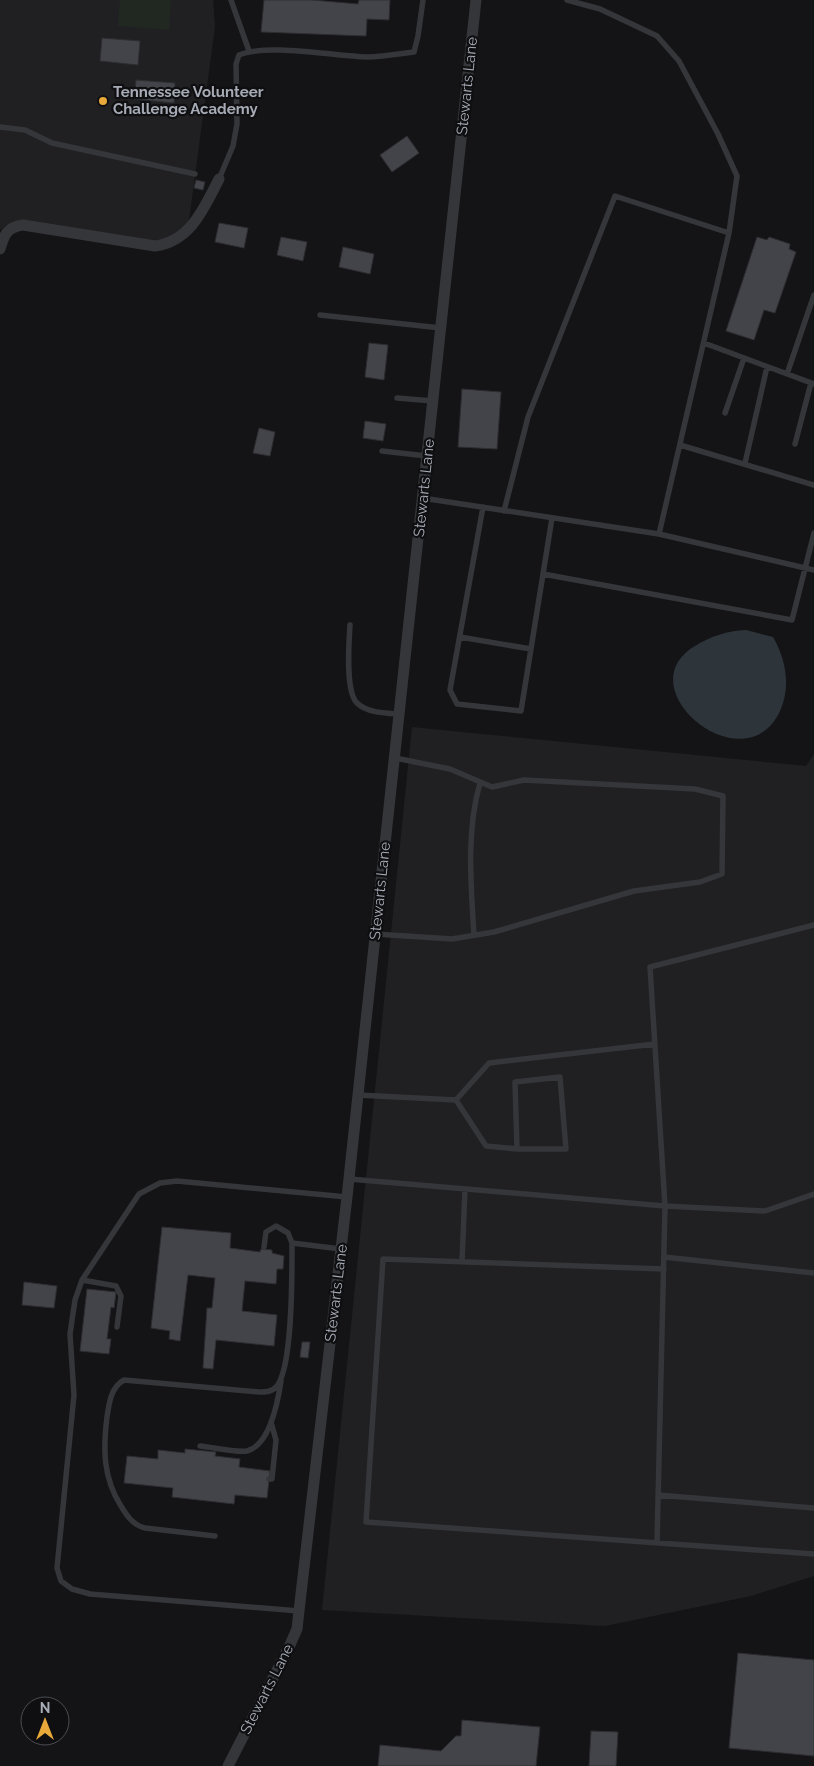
<svg xmlns="http://www.w3.org/2000/svg" width="814" height="1766" font-family="Raleway,sans-serif">
  <style>
    .built { fill: #202023 }
    .green { fill: #202821 }
    .water { fill: #2d353b }
    .building { fill: #434449; stroke: #2e2e32 }
    .lines { fill: none; stroke-linecap: round; stroke-linejoin: round }
    .service { stroke: #35363a; stroke-width: 5.5 }
    .minor { stroke: #35363a; stroke-width: 11 }
    .poi-dot { fill: #e8a93a; stroke: #0f0f11; stroke-width: 2 }
    .labels { text-anchor: middle; dominant-baseline: central; stroke-width: 4.5; stroke-linejoin: round; paint-order: stroke }
    .street-label { font-size: 15px; fill: #a6abb5; stroke: #0f0f11 }
    .poi-label { font-size: 15px; font-weight: bold; fill: #a6abb5; stroke: #0f0f11; text-anchor: start }
  </style>
  <rect width="100%" height="100%" fill="#141416"/>
  <path class="built" d="M0,0H213L215,27L189,220L182,233L156,243L9,224L0,230Z
    M412,727L806,766L814,754V1576L751,1596L605,1626L322,1610Z"/>
  <path class="green" d="M120,0H171L169,30L118,26Z"/>
  <path class="water" d="M746,630L773,637C786,659 791,687 780,711C745,787 624,688 695,646C711,636 727,631 746,630Z"/>
  <path class="building" d="M264,0H312L358,4L359,0H390L389,20L367,19L366,36L261,32Z
    M102,38L140,41L138,65L100,61Z
    M136,80L175,83L174,103L134,99Z
    M407,136L419,153L392,172L380,155Z
    M196,180L205,182L203,190L194,188Z
    M219,223L248,228L244,248L215,242Z
    M281,237L307,242L303,261L277,255Z
    M757,237L767,240L769,237L790,244L789,249L796,252L775,313L764,310L754,340L726,331Z
    M343,247L374,254L370,274L339,267Z
    M369,343L388,345L384,380L365,377Z
    M462,389L501,392L497,449L458,447Z
    M365,421L386,424L383,441L363,438Z
    M259,428L275,432L270,456L253,453Z
    M162,1227L231,1233L230,1248L260,1252L261,1249L272,1250V1253L284,1256L283,1269H277L276,1284L245,1281L242,1311L277,1315L274,1346L216,1340L213,1369L203,1368L207,1308H212L215,1278L188,1275L180,1341L169,1339L170,1331L151,1328Z
    M24,1282L57,1286L54,1308L22,1305Z
    M87,1289L116,1292L114,1308L111,1307L107,1339H111L109,1354L80,1351Z
    M302,1342H310L308,1358L300,1357Z
    M185,1449L216,1452L215,1456L240,1459L239,1467L270,1471L267,1498L235,1495L234,1504L172,1497L173,1488L124,1483L127,1456L158,1459V1450L185,1453Z
    M738,1653L814,1660V1756L729,1748Z
    M462,1720L540,1727L536,1766H378L380,1745L441,1751L456,1736H461Z
    M591,1731L618,1732L616,1766H589Z"/>
  <g class="lines">
    <path class="service" d="M231,0L249,51
      M0,127L25,130L52,143L195,174
      M219,179L233,146L237,124L236,64L239,55C267,43 334,56 367,57C382,57 399,54 414,52L418,36L423,0
      M320,315L441,328
      M704,343L814,384
      M787,374L814,295
      M397,398L433,401
      M725,413L744,358
      M795,444L811,383
      M680,445L814,485
      M382,451L427,456
      M745,463L767,367
      M422,498L659,534L729,233L737,176L718,134L679,61L657,36L600,9L567,0
      M483,507L450,690L457,704L521,711L552,518
      M504,511L528,417L615,196L729,233
      M659,534L814,570
      M543,574L792,620L814,533
      M350,625C349,642 345,691 357,703C367,713 386,713 399,714
      M460,637L531,649
      M375,934L452,939L494,932L634,891L700,882L722,874L723,796L695,789L524,780L492,787L450,769L395,758
      M474,935C471,886 466,831 480,783
      M358,1095L456,1100L489,1063L655,1044
      M456,1100L486,1146L517,1149L515,1082L560,1077L566,1149H517
      M349,1179L665,1206L765,1211L814,1194
      M292,1243L341,1249
      M664,1257L814,1273
      M462,1262L465,1189
      M664,1269L383,1259L366,1522L814,1554
      M82,1280L116,1286L121,1296L117,1327
      M200,1446C212,1447 236,1453 247,1451C270,1445 278,1401 281,1381
      M269,1479H272L276,1440L271,1422
      M658,1495L814,1508
      M215,1536L145,1528C133,1525 127,1516 121,1506C103,1478 103,1449 107,1417C109,1403 111,1387 124,1380L259,1392C266,1392 272,1392 277,1386C293,1365 292,1272 292,1243L288,1233L276,1226L266,1232L264,1247
      M657,1543L665,1206L650,967L814,925
      M299,1611L90,1594L72,1589L61,1581L57,1568L74,1395L70,1334L75,1300L82,1280L139,1194L160,1183L177,1181L347,1197"/>
    <path class="minor" d="M0,249C4,235 7,227 23,225L155,246C191,241 204,208 219,179
      M228,1766L289,1647L297,1629L299,1611L347,1197L476,0"/>
  </g>
  <circle class="poi-dot" cx="103" cy="101" r="5"/>
  <g class="labels">
    <g class="street-label">
      <text transform="translate(467 86) rotate(-84)">Stewarts Lane</text>
      <text transform="translate(424 488) rotate(-84)">Stewarts Lane</text>
      <text transform="translate(380 891) rotate(-84)">Stewarts Lane</text>
      <text transform="translate(336 1293) rotate(-83)">Stewarts Lane</text>
      <text transform="translate(267 1689) rotate(-63)">Stewarts Lane</text>
    </g>
    <g class="poi-label">
      <text x="113" y="92">Tennessee Volunteer<tspan x="113" dy="17">Challenge Academy</tspan></text>
    </g>
  </g>
  <g transform="translate(45 1721)"><circle r="24" fill="#0f0f11" stroke="#4b4d53"/>
  <path d="M0-4L9 19L0 12L-9 19Z" fill="#e8a93a"/>
  <text y="-8" font-size="14" font-weight="bold" text-anchor="middle" fill="#a6abb5">N</text>
  </g>
</svg>
